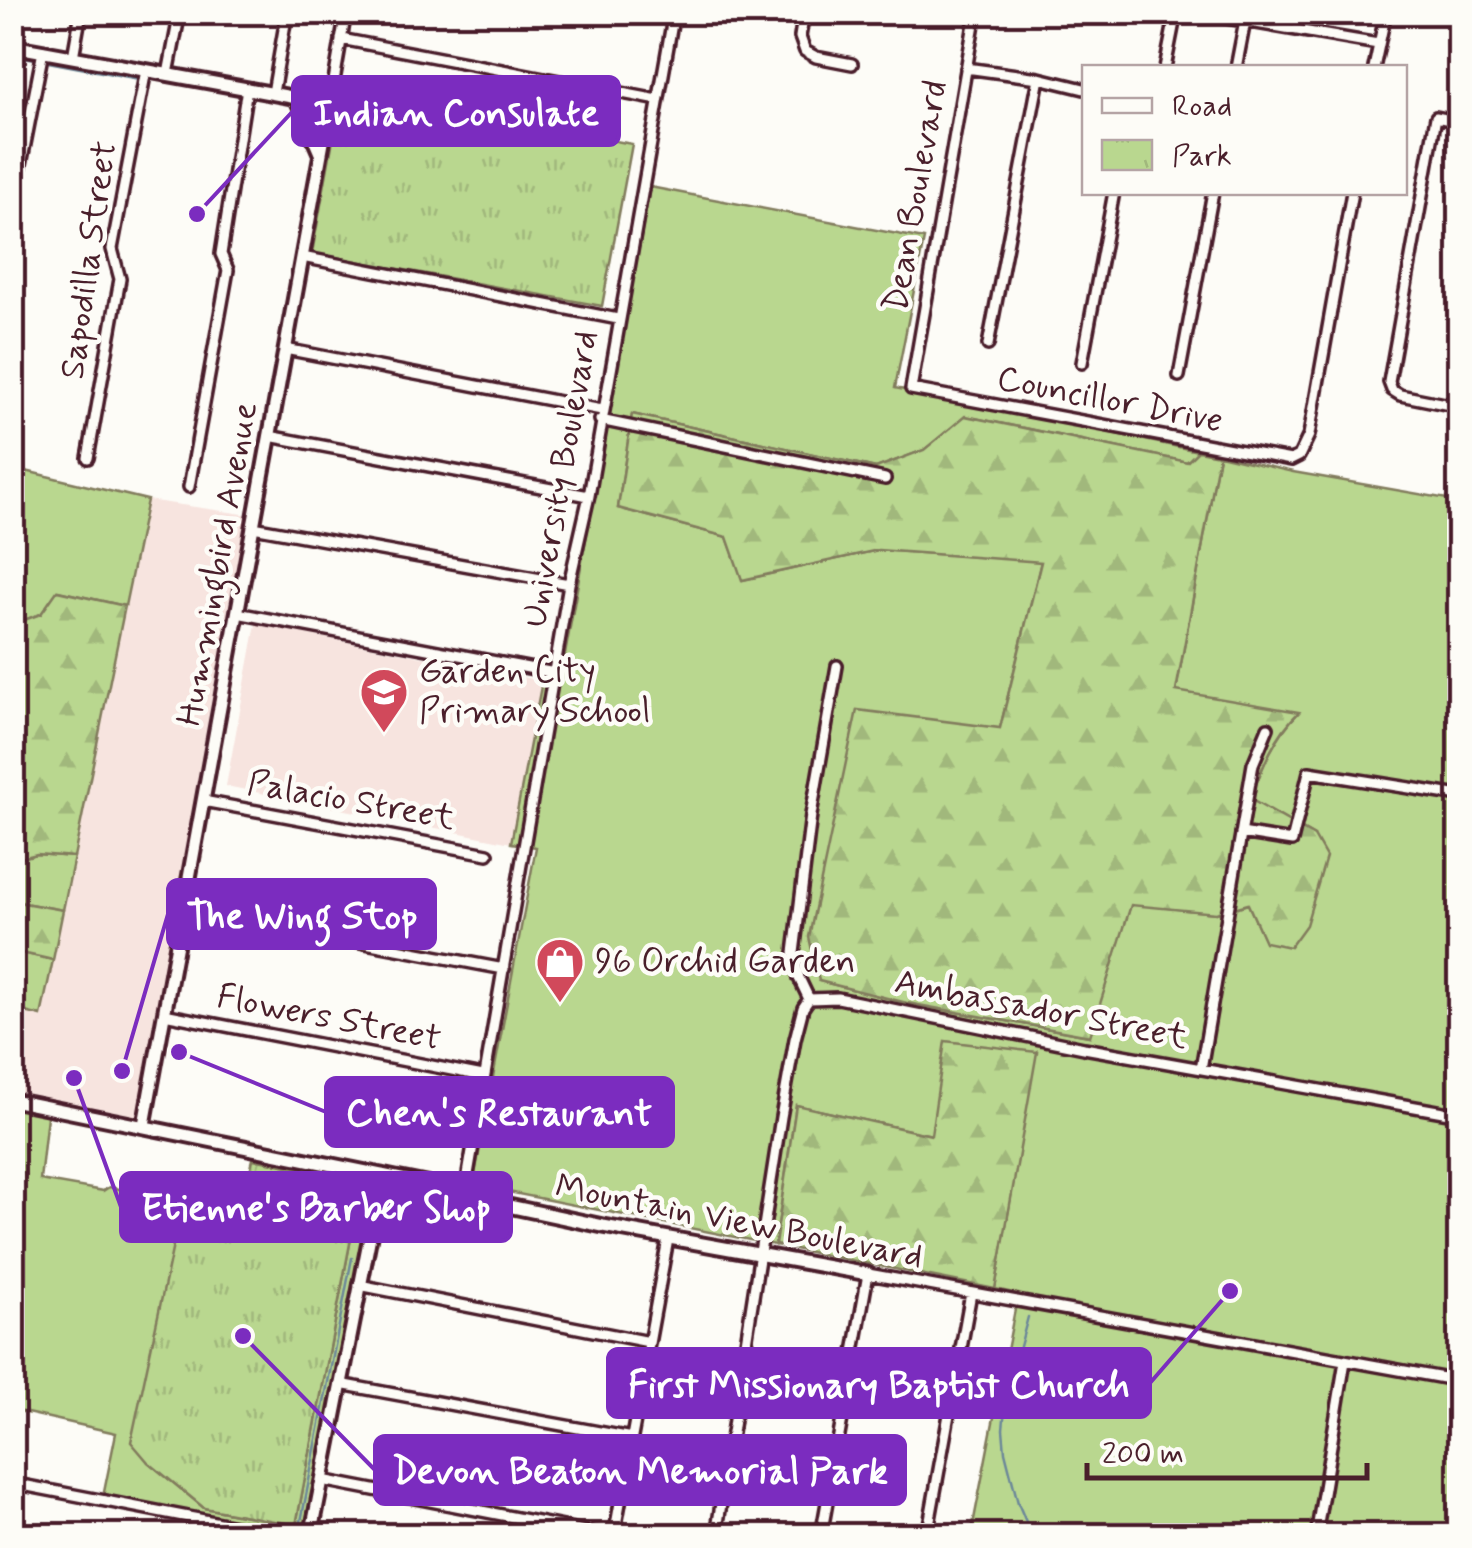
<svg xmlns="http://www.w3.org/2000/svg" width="1472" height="1548" font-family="Mynerve,sans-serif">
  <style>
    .built { fill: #f7e4df }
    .grass { fill: #b9d78f; stroke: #827b5d; stroke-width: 2.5 }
    .forest { fill: url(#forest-firs); stroke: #827b5d; stroke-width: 2.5 }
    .park { fill: url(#park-tufts); stroke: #827b5d; stroke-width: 2.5 }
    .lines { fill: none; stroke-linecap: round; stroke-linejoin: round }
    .stream { stroke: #6c8899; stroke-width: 2.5 }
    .minor-casing { stroke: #4a1f2b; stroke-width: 16 }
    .tertiary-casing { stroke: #4a1f2b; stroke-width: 19 }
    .minor { stroke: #fdfcf7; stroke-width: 9 }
    .tertiary { stroke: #fdfcf7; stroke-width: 11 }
    .labels { text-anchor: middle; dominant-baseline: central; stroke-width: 9; stroke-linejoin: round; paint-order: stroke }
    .street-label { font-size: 35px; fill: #4a1f2b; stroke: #fdfcf7 }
    .poi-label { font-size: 35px; fill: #4a1f2b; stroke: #fdfcf7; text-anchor: start }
    .leader { fill: none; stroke: #7b2cbf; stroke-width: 4 }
    .callout-dot { fill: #7b2cbf; stroke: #fdfcf7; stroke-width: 4 }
    .callout { fill: #7b2cbf; stroke: #7b2cbf; stroke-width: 4 }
    .callout-label { font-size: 38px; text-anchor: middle; font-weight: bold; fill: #fff }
  </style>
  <defs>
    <pattern id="forest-firs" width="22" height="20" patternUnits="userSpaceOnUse" patternTransform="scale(2.5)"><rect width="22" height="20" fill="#b9d78f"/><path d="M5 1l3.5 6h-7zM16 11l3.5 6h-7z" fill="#a1b87c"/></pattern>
    <pattern id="park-tufts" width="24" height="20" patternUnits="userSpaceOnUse" patternTransform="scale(2.5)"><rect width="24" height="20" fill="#b9d78f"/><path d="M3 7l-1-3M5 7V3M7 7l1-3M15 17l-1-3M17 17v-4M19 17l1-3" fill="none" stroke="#a1b87c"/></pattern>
  </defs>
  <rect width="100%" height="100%" fill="#fdfcf7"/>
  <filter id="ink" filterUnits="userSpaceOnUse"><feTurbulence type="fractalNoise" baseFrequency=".01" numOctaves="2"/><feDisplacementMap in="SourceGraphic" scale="20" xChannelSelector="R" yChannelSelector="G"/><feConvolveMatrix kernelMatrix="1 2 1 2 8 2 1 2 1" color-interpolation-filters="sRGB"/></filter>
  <g filter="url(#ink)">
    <path class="built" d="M147,500L264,517L144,1125L13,1100L12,1009L41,1015Z
      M256,624L542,681L511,843L226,786Z"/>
    <path class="grass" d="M650,187L924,239L895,388L1198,451L1187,462L966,416L924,450L876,468L632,414L618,508L727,537L743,580L878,550L1041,561L1000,728L819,981L907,1003L1089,1036L1131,904L1216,913L1248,904L1265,941L1314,836L1250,800C1262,768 1274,737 1298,713L1176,692L1219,455L1293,472L1459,501V1535H971L1018,1294L995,1289L1036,1052L932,1135L796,1105L775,1245L473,1185L536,847L511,843L542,681L560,682Z
      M13,468L147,500L125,606L58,591L41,614L13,624Z
      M37,854L74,857L63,910L13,901L12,860Z
      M13,951L53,960L41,1016L13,1009Z
      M13,1100L48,1107L40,1180L103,1191L109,1187L240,1211L235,1231L179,1222L148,1462L204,1508L296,1525L362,1181L382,1175L311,1535H287L102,1502L116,1433L18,1411L13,1427Z"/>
    <path class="forest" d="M632,414L876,468L924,450L965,416L1187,462L1198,451L1219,455L1176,691L1299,712C1274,736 1262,768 1250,799L1314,836L1326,857L1306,925L1290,947L1265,942L1248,904L1216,913L1131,905L1090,1036L907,1003L819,981L809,937L857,710L1000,728L1041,562L878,550L742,580L727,537L618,508Z
      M57,591L125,606L74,857L37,854L13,860V624L41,614Z
      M12,901L63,910L53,960L13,951Z
      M945,1041L1037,1052L995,1289L775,1245L796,1105L931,1135Z"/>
    <path class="park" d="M342,91L632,144L602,306L312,253Z
      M253,1159L362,1181L296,1525L204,1508L148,1462L131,1442L178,1222L235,1230Z"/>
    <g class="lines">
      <path class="stream" d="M12,39L70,50
        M78,52L155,66
        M12,55L36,59
        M43,61L139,79
        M1028,1317L1006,1398L1003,1429L1005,1452L1018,1503L1032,1536
        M299,1532L352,1258"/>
      <g class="minor-casing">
        <path id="minor" d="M804,12L800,37L805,51L816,57L852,64
          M976,12L911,389L1291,460L1299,456L1309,435L1352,192
          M1192,12L1378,44
          M341,39L658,100
          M73,57L81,12
          M966,68L1039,78L1084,89
          M1165,68L1176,12
          M1236,68L1245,21
          M1374,68L1386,12
          M168,74L180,12
          M273,93L287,12
          M330,104L346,12
          M1460,122L1436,117L1389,382L1392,390L1400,395L1460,407
          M12,211L43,51
          M302,257L618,319
          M12,270V277
          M988,345L1039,78
          M285,349L602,410
          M1082,363L1114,192
          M1179,376L1213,192
          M600,420L885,479
          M269,436L589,496
          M88,458L120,279L112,249L146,70
          M189,487L228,270L221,254L247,88
          M253,527L569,584
          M237,613L555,673
          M203,801L488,854
          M1241,833L1292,841L1309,772L1460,796
          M183,909L504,969
          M809,999L799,978L794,953L811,815L837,666
          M164,1014L483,1076
          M1201,1069L1253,764L1268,728
          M465,1192L569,584L589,496L674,12
          M359,1285L649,1342
          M340,1384L632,1438
          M322,1480L610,1536
          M12,1483L287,1536
          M614,1536L668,1239
          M716,1536L781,1117L795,1039L803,1008L809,999L838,998L1084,1048L1460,1115
          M821,1536L868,1274L1460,1381
          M927,1536L971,1293
          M1316,1536L1345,1361"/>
      </g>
      <g class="tertiary-casing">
        <path id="tertiary" d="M12,46L330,104L144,1125
          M296,97L320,153
          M12,1100L465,1192L499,1204L603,1226L868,1274
          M311,1536L382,1175"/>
      </g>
      <use href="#minor" class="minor"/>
      <use href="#tertiary" class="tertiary"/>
    </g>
  </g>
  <defs>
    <g id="school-pin" transform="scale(2.5)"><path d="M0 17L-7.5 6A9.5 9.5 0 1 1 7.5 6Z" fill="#d1495b" stroke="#fdfcf7"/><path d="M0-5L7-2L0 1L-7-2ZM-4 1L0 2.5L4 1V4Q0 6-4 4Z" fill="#fff"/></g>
    <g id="shop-pin" transform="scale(2.5)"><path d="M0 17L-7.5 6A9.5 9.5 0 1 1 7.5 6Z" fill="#d1495b" stroke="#fdfcf7"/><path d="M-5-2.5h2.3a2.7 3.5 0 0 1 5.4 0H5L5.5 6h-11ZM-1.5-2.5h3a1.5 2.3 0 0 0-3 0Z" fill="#fff"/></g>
  </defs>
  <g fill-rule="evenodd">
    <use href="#school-pin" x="384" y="692"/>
    <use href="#shop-pin" x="560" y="962"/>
  </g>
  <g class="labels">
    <g class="street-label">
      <text transform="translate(916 196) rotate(-80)">Dean Boulevard</text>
      <text transform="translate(89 260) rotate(-82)">Sapodilla Street</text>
      <text transform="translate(1110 400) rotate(11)">Councillor Drive</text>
      <text transform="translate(561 479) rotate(-80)">University Boulevard</text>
      <text transform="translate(218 564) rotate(-80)">Hummingbird Avenue</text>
      <text transform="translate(351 801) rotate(10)">Palacio Street</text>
      <text transform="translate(1041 1010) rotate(11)">Ambassador Street</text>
      <text transform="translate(329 1018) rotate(11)">Flowers Street</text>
      <text transform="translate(739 1222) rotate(11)">Mountain View Boulevard</text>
    </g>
    <g class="poi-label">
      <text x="419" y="672">Garden City<tspan x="419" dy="40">Primary School</tspan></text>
      <text x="595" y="962">96 Orchid Garden</text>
    </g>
  </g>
  <path class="leader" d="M197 214L293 111M122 1071L168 914M179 1052L326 1112M74 1078L121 1207M1230 1291L1150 1383M243 1336L375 1470"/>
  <g class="callout-dot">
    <circle cx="197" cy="214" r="10"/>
    <circle cx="122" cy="1071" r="10"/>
    <circle cx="179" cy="1052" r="10"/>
    <circle cx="74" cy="1078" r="10"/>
    <circle cx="1230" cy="1291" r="10"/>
    <circle cx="243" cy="1336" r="10"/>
  </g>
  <g class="callout">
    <rect x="293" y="77" width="326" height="68" rx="10"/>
    <rect x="168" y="880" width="267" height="68" rx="10"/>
    <rect x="326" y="1078" width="347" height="68" rx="10"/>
    <rect x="121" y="1173" width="390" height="68" rx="10"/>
    <rect x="608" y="1349" width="542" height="68" rx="10"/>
    <rect x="375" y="1436" width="530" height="68" rx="10"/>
  </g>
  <g class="callout-label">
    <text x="456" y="125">Indian Consulate</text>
    <text x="302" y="928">The Wing Stop</text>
    <text x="499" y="1125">Chen's Restaurant</text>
    <text x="316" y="1220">Etienne's Barber Shop</text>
    <text x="879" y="1397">First Missionary Baptist Church</text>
    <text x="640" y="1483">Devon Beaton Memorial Park</text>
  </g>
  <rect width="1472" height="1548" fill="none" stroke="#fdfcf7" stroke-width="50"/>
  <rect x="25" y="25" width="1422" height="1498" fill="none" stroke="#4a1f2b" stroke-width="4" filter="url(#ink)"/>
  <rect x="1082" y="65" width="325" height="130" fill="#fdfcf7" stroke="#b5a4a5" stroke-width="2.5"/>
  <rect x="1102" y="98" width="50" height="15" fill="#fdfcf7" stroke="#b5a4a5" stroke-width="2.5"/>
  <text x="1172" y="115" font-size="30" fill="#4a1f2b">Road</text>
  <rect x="1102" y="140" width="50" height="30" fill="url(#park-tufts)" stroke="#b5a4a5" stroke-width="2.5"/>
  <text x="1172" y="165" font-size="30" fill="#4a1f2b">Park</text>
  <path d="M1087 1463v15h280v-15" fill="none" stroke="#4a1f2b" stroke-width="5"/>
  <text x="1102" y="1463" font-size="30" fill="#4a1f2b" stroke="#fdfcf7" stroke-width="8" paint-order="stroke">200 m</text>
</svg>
